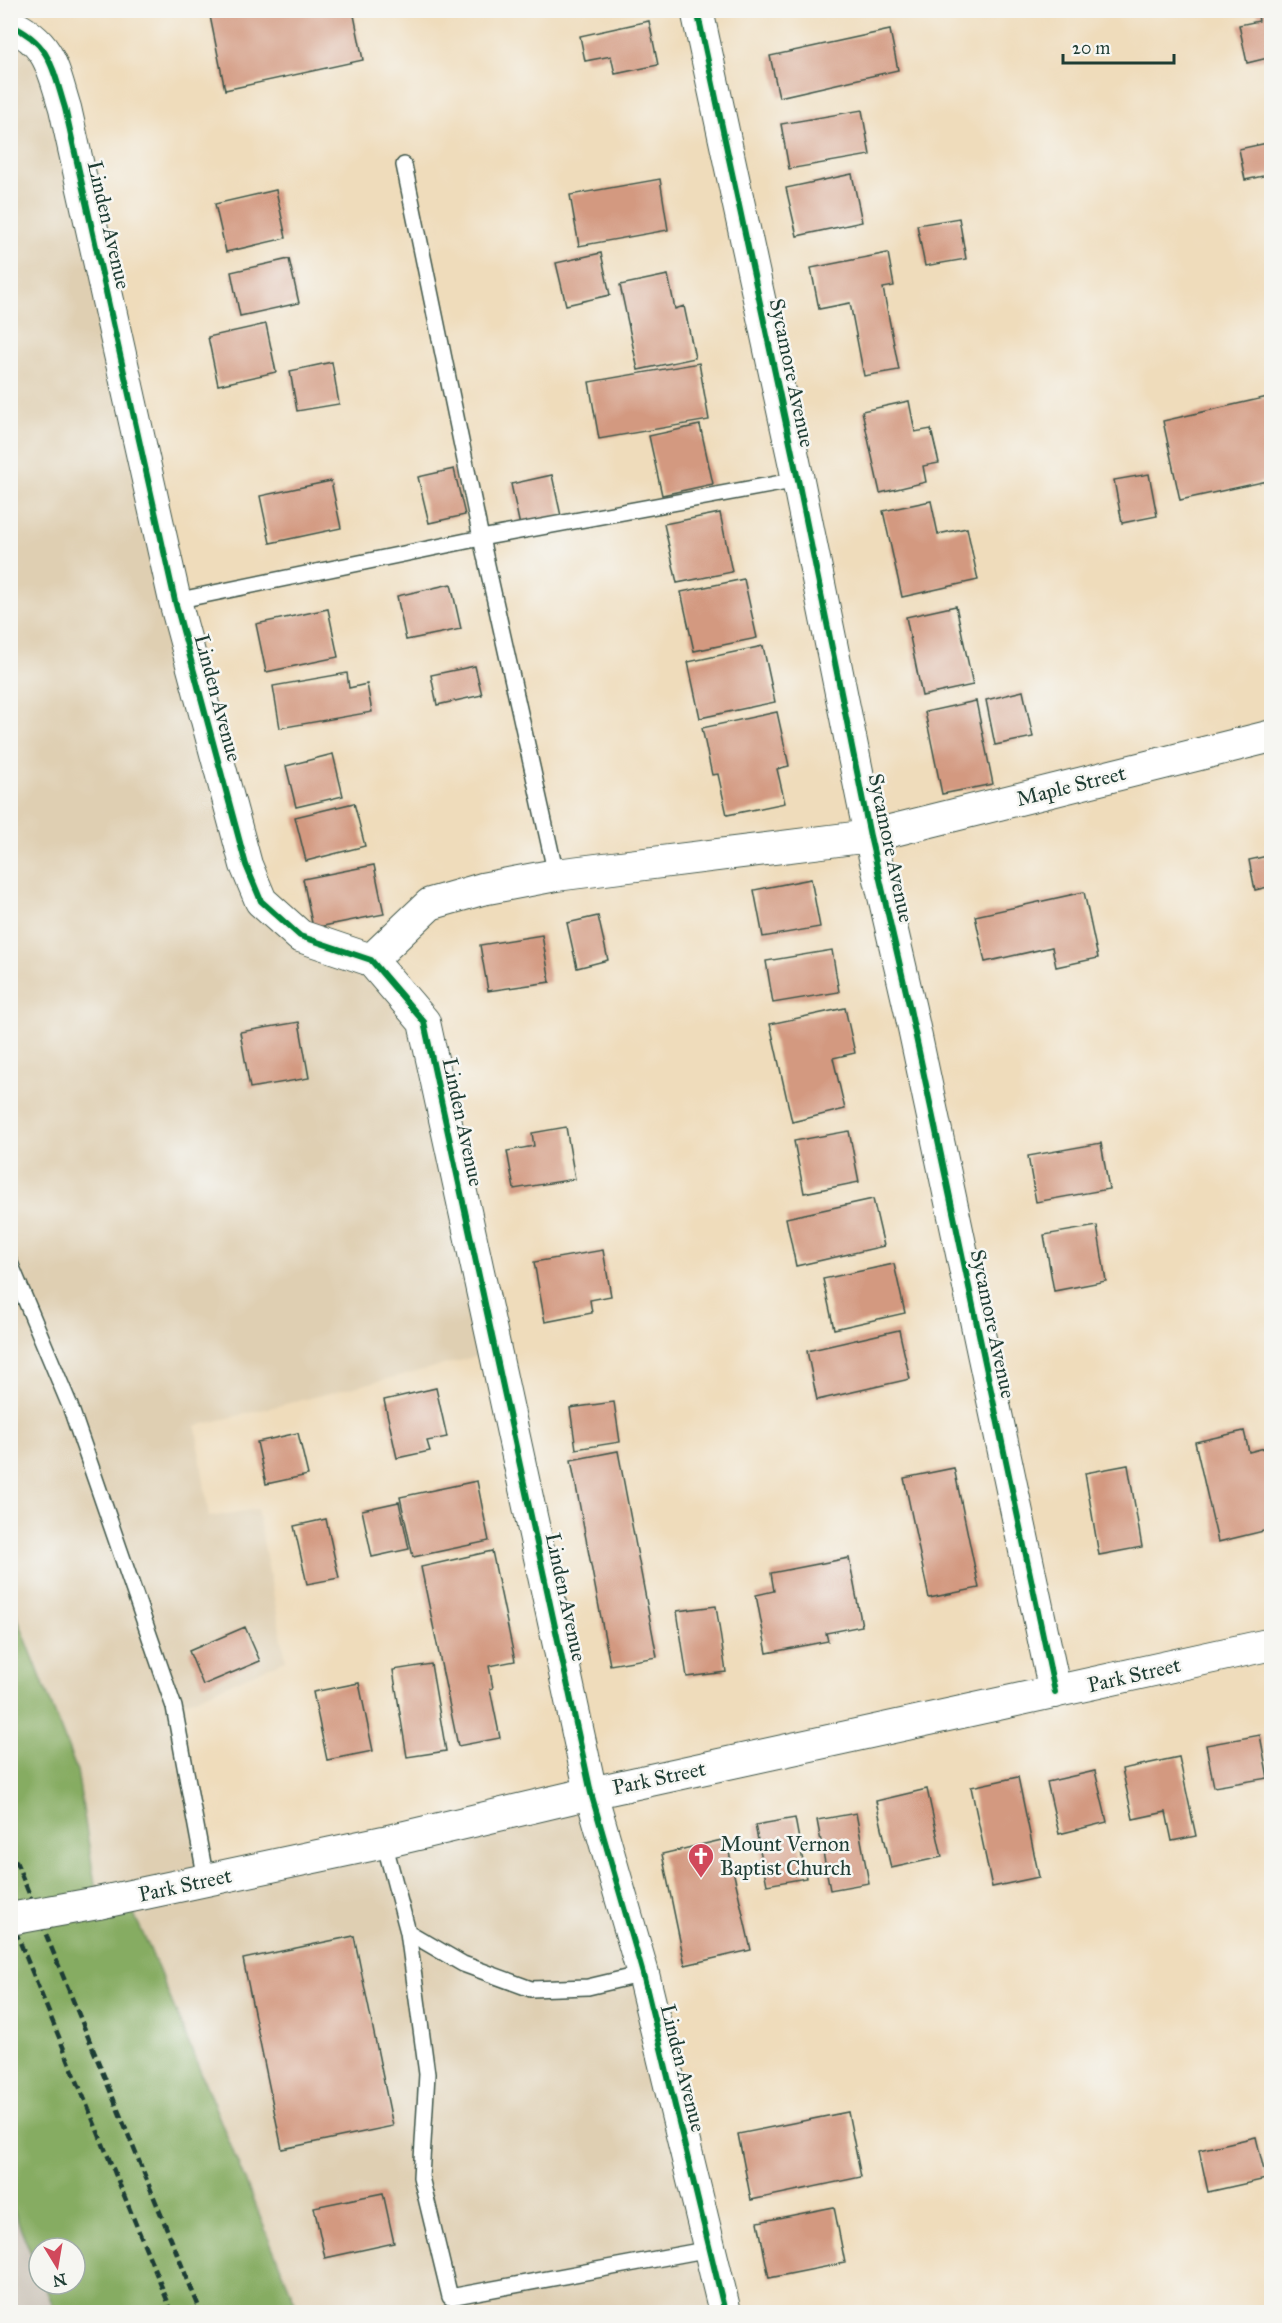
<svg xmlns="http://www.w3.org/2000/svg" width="1282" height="2323" font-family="'IM FELL Great Primer',serif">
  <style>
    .built { fill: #dfcfb2 }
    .industrial { fill: #cbc3b8 }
    .forest { fill: #86ac62; stroke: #52744b; stroke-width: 1.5 }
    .building { fill: #d39980 }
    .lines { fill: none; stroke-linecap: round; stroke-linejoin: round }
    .service-casing { stroke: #3e5548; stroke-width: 18 }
    .minor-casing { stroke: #3e5548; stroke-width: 34 }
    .service { stroke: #fff; stroke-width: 15 }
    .minor { stroke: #fff; stroke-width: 32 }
    .rail { stroke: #1f3d34; stroke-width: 4.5; stroke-dasharray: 9 4.5; stroke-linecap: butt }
    .minor-bridge-casing { stroke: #3e5548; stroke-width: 34; stroke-linecap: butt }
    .minor-bridge { stroke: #fff; stroke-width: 32 }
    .cycleway-casing { stroke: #f6f6f2; stroke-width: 10 }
    .cycleway { stroke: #00873e; stroke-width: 6 }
    .labels { text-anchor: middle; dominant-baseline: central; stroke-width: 5; stroke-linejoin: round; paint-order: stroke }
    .street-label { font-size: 21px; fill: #1f3d34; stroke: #f6f6f2 }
    .poi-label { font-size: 21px; fill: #1f3d34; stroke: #f6f6f2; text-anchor: start }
  </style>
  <rect width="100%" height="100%" fill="#f6f6f2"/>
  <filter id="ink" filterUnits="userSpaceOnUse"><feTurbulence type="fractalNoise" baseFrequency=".0167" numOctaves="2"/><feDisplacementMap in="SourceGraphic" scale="12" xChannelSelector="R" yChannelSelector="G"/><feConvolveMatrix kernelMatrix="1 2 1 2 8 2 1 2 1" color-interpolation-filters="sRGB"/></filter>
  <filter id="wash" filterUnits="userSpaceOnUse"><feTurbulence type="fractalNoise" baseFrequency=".008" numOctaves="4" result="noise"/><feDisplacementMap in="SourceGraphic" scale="24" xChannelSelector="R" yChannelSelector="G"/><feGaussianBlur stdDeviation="1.35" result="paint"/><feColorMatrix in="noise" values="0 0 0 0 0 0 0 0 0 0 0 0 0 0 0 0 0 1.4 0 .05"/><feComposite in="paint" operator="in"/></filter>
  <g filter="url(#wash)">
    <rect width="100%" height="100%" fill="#efdcbb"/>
    <path class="built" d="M11,25L49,55L261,901L371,960L424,1022L496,1352L196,1426L209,1517L257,1509L286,1660L174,1707L206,1880L591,1793L725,2312H299L150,1949L98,1903L77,1771L11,1598Z"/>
    <path class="industrial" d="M10,2204L39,2273V2284H44L56,2312H11Z"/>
    <path class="forest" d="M10,1598L77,1771L98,1903L126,1897L150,1949L299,2312H56L44,2284H75V2248H39V2273L11,2204Z"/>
    <g id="blocks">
      <path class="building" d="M234,10H353L363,60L225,90L210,16Z
        M1257,10H1272V57L1247,63L1239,25L1259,21Z
        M649,21L658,65L615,74L611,56L585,61L580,36Z
        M890,30L898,70L779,97L770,56Z
        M862,110L870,155L789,169L781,124Z
        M1272,142V174L1245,180L1239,149Z
        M852,174L862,222L797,236L786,188Z
        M660,179L668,230L579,246L570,195Z
        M276,190L286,238L226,252L215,204Z
        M959,218L966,259L925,266L917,225Z
        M601,253L610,295L566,305L556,263Z
        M888,253L894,286L883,288L899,370L864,376L850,303L819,309L811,268Z
        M289,259L299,303L240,316L231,272Z
        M668,275L675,309L684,306L695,358L638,370L620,285Z
        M266,324L276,372L218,385L208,337Z
        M332,362L339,404L297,411L290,371Z
        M699,363L709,420L599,439L589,382Z
        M1272,396V480L1180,500L1163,421Z
        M909,401L915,432L931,429L939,463L923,466L926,482L880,493L862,411Z
        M700,425L713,484L662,495L649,436Z
        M454,469L465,515L429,523L418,477Z
        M1149,474L1157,516L1122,523L1114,480Z
        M552,475L561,516L520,526L511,484Z
        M331,481L341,528L270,543L260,496Z
        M931,501L938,534L967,528L978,580L902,597L883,511Z
        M720,513L732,572L677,583L664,524Z
        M744,579L757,638L694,651L681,592Z
        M451,584L461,629L406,640L397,596Z
        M956,606L973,685L922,696L906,617Z
        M328,609L338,657L266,672L256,624Z
        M763,646L775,702L700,718L688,662Z
        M475,666L482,695L437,705L431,675Z
        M347,673L349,688L367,684L372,712L280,728L273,686Z
        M1023,691L1033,737L995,745L986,700Z
        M976,701L993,784L942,794L925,712Z
        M777,712L789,766L777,769L785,803L727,815L718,774L712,775L702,728Z
        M333,754L343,796L296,807L286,766Z
        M354,803L365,846L306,861L295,817Z
        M1272,855V886L1255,890L1249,860Z
        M374,865L384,914L313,928L303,879Z
        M811,879L820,927L763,937L754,890Z
        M1084,892L1098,958L1056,967L1052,947L985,962L975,916Z
        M598,916L608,960L577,968L567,923Z
        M542,935L550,982L488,991L480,945Z
        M832,950L839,992L773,1003L766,961Z
        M845,1008L855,1053L833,1058L845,1109L792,1122L770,1024Z
        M299,1022L309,1078L250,1088L240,1032Z
        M566,1127L575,1179L514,1189L507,1151L534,1146L532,1133Z
        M849,1131L859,1182L804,1193L794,1141Z
        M1101,1143L1109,1189L1036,1202L1028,1156Z
        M873,1199L884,1246L796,1266L786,1218Z
        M1097,1226L1106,1281L1054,1291L1044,1235Z
        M603,1250L611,1296L590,1300L592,1313L545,1322L534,1262Z
        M894,1264L905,1313L834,1329L823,1279Z
        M899,1330L910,1379L817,1400L807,1351Z
        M436,1388L447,1437L427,1441L430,1451L397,1458L384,1400Z
        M614,1402L620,1442L576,1449L570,1408Z
        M1244,1431L1249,1452L1272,1446V1529L1218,1542L1195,1442Z
        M298,1433L308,1475L266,1484L257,1442Z
        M618,1451L657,1657L610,1665L571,1460Z
        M1128,1465L1142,1547L1099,1555L1085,1473Z
        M954,1468L979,1588L929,1598L904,1478Z
        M477,1481L489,1541L413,1557L400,1497Z
        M399,1502L409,1549L372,1557L362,1510Z
        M326,1519L339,1578L307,1584L294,1526Z
        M492,1551L515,1661L489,1666L493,1688L490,1689L500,1738L458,1746L421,1567Z
        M849,1558L862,1626L826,1633L828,1641L767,1653L756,1595L774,1591L771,1573Z
        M716,1606L726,1672L687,1677L677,1611Z
        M245,1627L260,1661L203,1685L189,1651Z
        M431,1664L446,1751L407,1757L393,1670Z
        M359,1683L373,1751L327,1760L313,1692Z
        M1260,1735L1268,1778L1214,1787L1206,1745Z
        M1179,1757L1196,1836L1172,1841L1166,1812L1133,1819L1122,1769Z
        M1095,1771L1107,1822L1059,1834L1047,1782Z
        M1018,1777L1039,1877L992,1887L971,1787Z
        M927,1789L942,1857L891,1868L876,1801Z
        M856,1813L869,1883L830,1890L817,1820Z
        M795,1818L806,1878L767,1885L755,1825Z
        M726,1839L751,1950L685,1965L662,1854Z
        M354,1936L393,2126L282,2149L243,1959Z
        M848,2112L861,2177L751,2200L738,2134Z
        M1256,2137L1266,2179L1208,2192L1199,2150Z
        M383,2193L394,2243L325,2258L314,2207Z
        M834,2207L845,2263L769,2278L758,2222Z"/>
    </g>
  </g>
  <g filter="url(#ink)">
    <use href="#blocks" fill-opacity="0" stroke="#3e5548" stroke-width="1.5"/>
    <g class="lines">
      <g class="service-casing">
        <path id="service" d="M404,165L481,538L556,875
          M175,601L481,538L798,480
          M10,1263L70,1406L174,1707L206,1880
          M384,1842L408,1932L463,1964L531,1989L588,1987L643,1974
          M408,1932L427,2074L421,2177L450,2297L710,2249"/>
      </g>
      <g class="minor-casing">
        <path id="minor" d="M697,10L798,480L870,836L910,1009L1055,1692
          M10,25C51,43 53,70 65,108L175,601L246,865L261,901L300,936L371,960L424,1022L591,1793L643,1974L725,2312
          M371,960L430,904L482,889L556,875L870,836L1272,736
          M98,1903L384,1842L591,1793L1272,1644"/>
      </g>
      <use href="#service" class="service"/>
      <use href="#minor" class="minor"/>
      <path class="rail" d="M10,1847L201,2312
        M10,1918L172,2312"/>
      <g class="minor-bridge-casing">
        <path id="minor-bridge" d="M10,1919L98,1903"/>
      </g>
      <use href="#minor-bridge" class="minor-bridge"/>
      <g class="cycleway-casing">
        <path id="cycleway" d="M697,10L798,480L870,836L910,1009L1055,1692
          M10,25C51,43 53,70 65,108L175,601L246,865L261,901L300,936L371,960L424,1022L591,1793L643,1974L725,2312"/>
      </g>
      <use href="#cycleway" class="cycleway"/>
    </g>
  </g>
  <defs>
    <g id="church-pin" transform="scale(1.35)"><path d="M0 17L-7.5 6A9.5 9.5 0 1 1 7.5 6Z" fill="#d1495b" stroke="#f6f6f2"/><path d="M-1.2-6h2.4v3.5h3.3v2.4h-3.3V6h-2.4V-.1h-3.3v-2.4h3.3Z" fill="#fff"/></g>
  </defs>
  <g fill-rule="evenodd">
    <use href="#church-pin" x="701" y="1856"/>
  </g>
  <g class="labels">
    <g class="street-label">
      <text transform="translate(109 225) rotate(77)">Linden Avenue</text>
      <text transform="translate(792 373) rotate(78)">Sycamore Avenue</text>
      <text transform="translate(218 698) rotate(75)">Linden Avenue</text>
      <text transform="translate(1071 786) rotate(-14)">Maple Street</text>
      <text transform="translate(891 848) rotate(78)">Sycamore Avenue</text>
      <text transform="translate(463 1122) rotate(78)">Linden Avenue</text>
      <text transform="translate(993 1324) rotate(78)">Sycamore Avenue</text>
      <text transform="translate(566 1597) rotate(78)">Linden Avenue</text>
      <text transform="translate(1134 1675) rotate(-13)">Park Street</text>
      <text transform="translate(659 1778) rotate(-12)">Park Street</text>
      <text transform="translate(185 1885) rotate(-12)">Park Street</text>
      <text transform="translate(683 2068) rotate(76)">Linden Avenue</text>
    </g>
    <g class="poi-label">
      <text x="720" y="1844">Mount Vernon<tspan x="720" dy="24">Baptist Church</tspan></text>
    </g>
  </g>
  <rect width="1282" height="2323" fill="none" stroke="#f6f6f2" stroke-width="36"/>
  <g transform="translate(57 2266) rotate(169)"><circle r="28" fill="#f6f6f2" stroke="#a0aca6" stroke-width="1.5"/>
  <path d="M0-4.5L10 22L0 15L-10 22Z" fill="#d1495b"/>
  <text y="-9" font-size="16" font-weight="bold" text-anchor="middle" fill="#1f3d34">N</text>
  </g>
  <path d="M1063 54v9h111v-9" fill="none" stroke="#1f3d34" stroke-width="3"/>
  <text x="1072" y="54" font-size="18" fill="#1f3d34" stroke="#f6f6f2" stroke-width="4.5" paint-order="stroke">20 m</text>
</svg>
